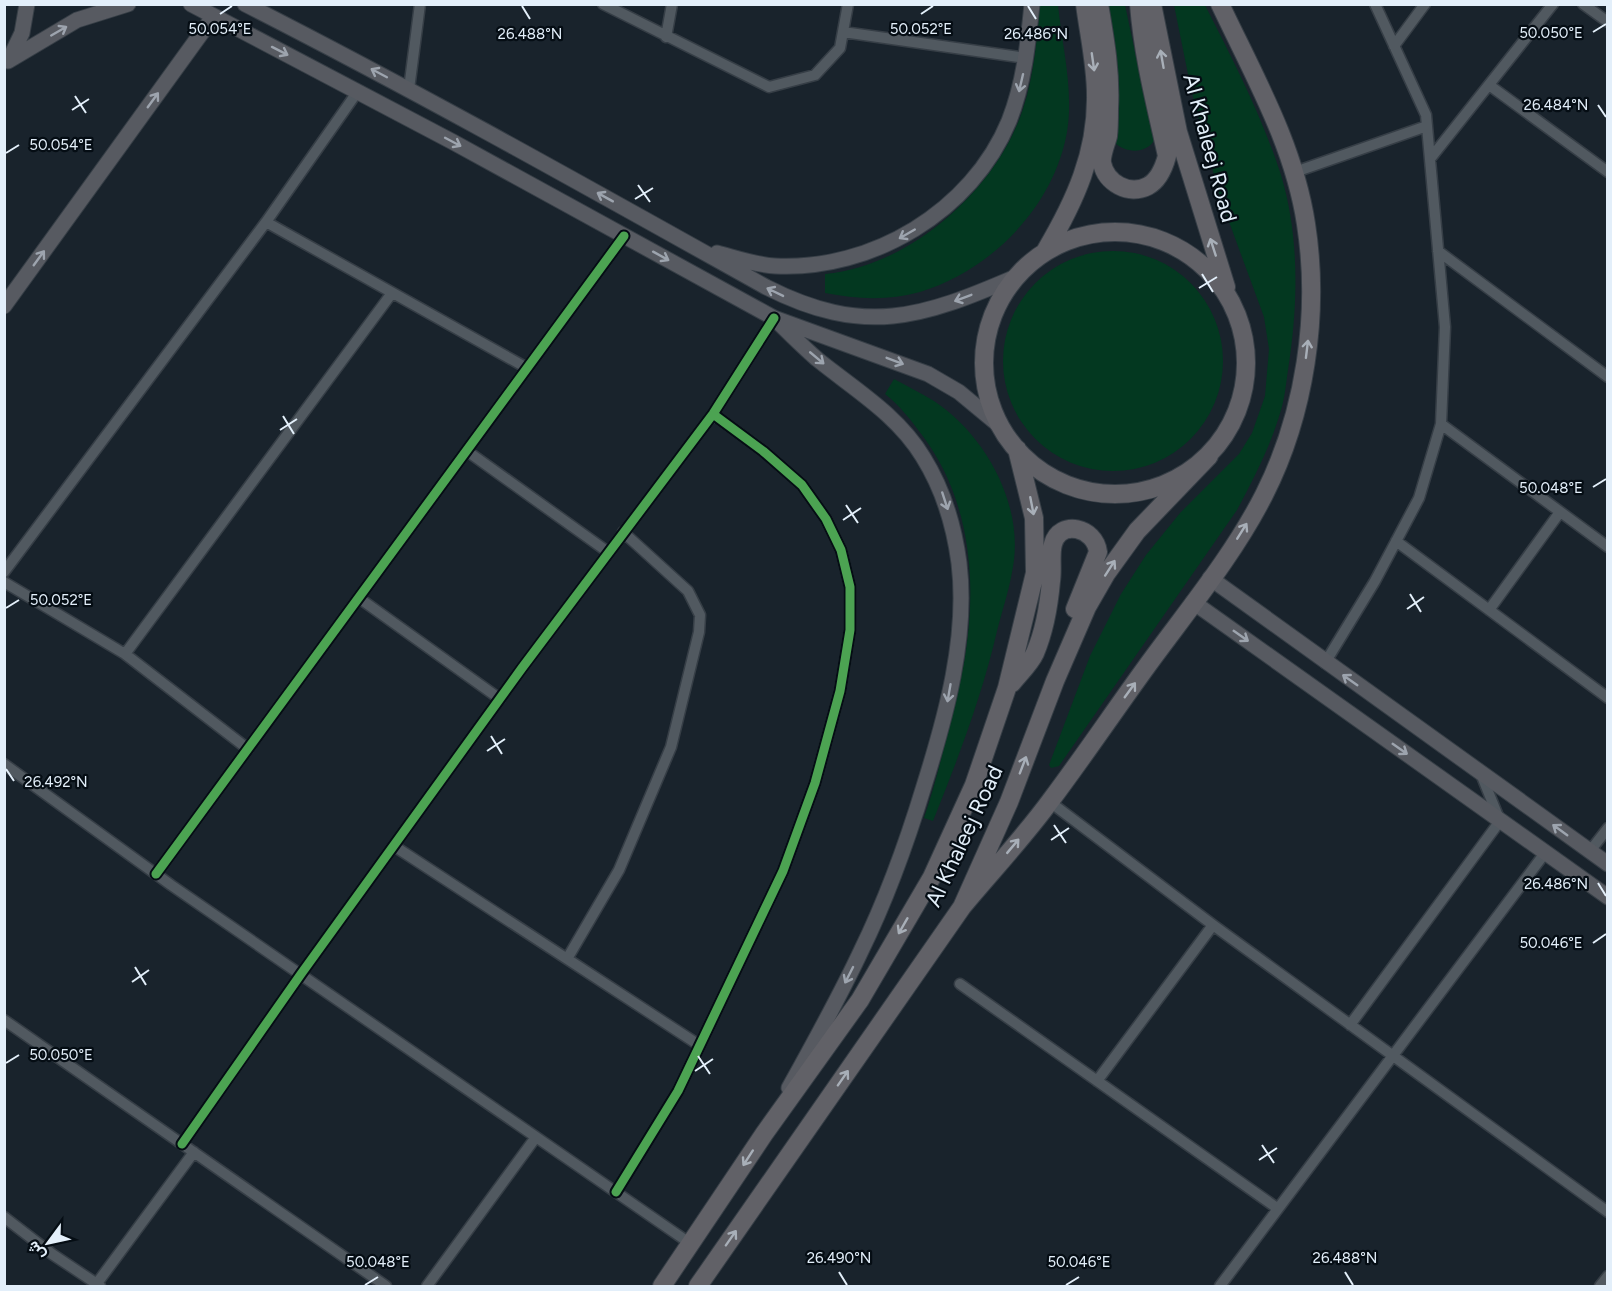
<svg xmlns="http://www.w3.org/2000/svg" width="1612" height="1291" font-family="Figtree,Vazirmatn,sans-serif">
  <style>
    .green { fill: #033820 }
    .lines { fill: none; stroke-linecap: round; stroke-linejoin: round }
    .street-casing { stroke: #363e46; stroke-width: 13 }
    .secondary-casing { stroke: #363e46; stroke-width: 17 }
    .primary-casing { stroke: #363e46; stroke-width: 20 }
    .street { stroke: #515960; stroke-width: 10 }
    .secondary { stroke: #575a61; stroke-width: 15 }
    .primary { stroke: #616167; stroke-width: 18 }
    .cycleway-casing { stroke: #050d14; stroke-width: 13 }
    .cycleway { stroke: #4ca352; stroke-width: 9 }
    .oneway { stroke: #9da4ae }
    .oneway2 { stroke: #a8afb8 }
    .ticks { fill: none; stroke: #e3effa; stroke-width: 2 }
    .labels { text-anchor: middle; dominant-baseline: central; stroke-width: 4.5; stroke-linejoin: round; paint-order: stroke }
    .street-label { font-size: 22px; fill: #e3effa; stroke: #050d14 }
    .ticks-label { font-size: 15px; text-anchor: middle; fill: #e3effa; stroke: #050d14; stroke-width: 4.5; stroke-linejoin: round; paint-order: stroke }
  </style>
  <rect width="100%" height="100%" fill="#19232c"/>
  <path class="green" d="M1040,5H1058C1062,46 1074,90 1067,132C1054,206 992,270 920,292C888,301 856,299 825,293V274C911,266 997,189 1023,109C1034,75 1037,39 1040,5Z
    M1106,5H1125L1138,66L1155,139C1147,154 1126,154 1114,142Z
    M1174,5H1205C1233,60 1262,116 1281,175C1300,238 1298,306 1288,370C1286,383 1285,397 1281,410C1271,445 1254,478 1237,510L1059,766L1051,768L1049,765L1090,656L1121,594L1146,555L1180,513L1239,454L1252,433L1265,396L1269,349L1264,317L1221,200L1205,143L1191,89Z
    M1003 361a110 110 0 1 1 220 0a110 110 0 1 1-220 0Z
    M894,379C907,386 921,393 934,401C984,434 1021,500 1014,560C1011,584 1003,608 997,631C982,696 958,759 933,821L924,818C936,783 944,748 952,712C956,695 961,679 964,663C978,584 971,500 922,435C911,420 900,406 885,394Z"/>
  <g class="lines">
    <g class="street-casing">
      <path id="street" d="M603,4L769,87L815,75L840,48L848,4
        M1583,4L1608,22
        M843,32L1026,58
        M666,37L672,4
        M1394,46L1425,4
        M1489,85L1608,172
        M409,89L420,4
        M1430,159L1553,4
        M1295,172L1427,126
        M266,222L527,368
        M1438,251L1608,377
        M1441,424L1608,547
        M467,451L608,552
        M1396,541L1608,698
        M4,572L266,222L358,91
        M4,582L125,654
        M359,598L500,699
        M1489,610L1560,512
        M1325,663L1375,581L1419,498L1441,424L1445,327L1426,115L1375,4
        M248,749L125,654L392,293
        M4,764L171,885L691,1244
        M1050,802L1213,925L1608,1212
        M394,846L699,1045
        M1590,851L1608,828
        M156,874L624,236
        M567,959L619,870L671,747L699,632L700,615L688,591L623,532
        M960,984L1277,1208
        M4,1020L386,1286
        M1350,1025L1500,821L1481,774
        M1097,1081L1213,925
        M182,1144L301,974L522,668L713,414L774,318
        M616,1192L678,1091L783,871L815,783L840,691L850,630V587L841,550L826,519L802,485L763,451L713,414
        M4,1217L52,1254L100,1286
        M95,1286L194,1152
        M427,1286L536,1137
        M1220,1286L1545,853
        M1600,1286L1608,1276"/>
    </g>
    <g class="secondary-casing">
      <path id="secondary" d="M191,4L453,142L774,318L928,374L959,392L1000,426
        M245,4C422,94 594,191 766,287C865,337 921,318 1018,276
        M9,60L22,33L27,4
        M8,61L77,20L128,4
        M717,253C736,258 756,265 775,266C872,271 972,211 1009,121C1024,83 1028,44 1032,4
        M4,306L213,17
        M774,318C788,332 802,346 817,359C854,389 898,415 923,457C943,489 954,525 959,563C968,637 946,716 924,786C907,842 887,898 861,951C839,998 814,1043 789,1088
        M1210,578L1608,864
        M1193,602L1608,897"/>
    </g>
    <g class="primary-casing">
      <path id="primary" d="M1099,4C1105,39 1111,73 1109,109C1109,118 1109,128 1108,136C1106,144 1101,155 1102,163C1106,183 1129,196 1148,186C1159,180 1164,167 1167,156C1156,106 1143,56 1139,4
        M1152,4L1178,132L1226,287
        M984 363a131 131 0 1 1 262 0a131 131 0 1 1-262 0Z
        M1046,250C1075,201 1097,153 1096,95C1096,65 1089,35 1085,4
        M1012,683C1019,674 1030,664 1035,653C1044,632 1049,604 1051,581C1053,569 1050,555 1053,544C1060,519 1095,527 1098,552L1075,609
        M962,907C992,871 1024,837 1051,800C1084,756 1115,710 1147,666C1187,611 1233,556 1264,495C1305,414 1320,314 1306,224C1294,145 1254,76 1220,4
        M662,1286L764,1134L860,1000L932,877L974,785L1007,688L1035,573L1034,518L1017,449
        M698,1286L962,907L1009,802L1055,681L1087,607L1106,574L1137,531L1209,456"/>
    </g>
    <use href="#street" class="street"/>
    <use href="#secondary" class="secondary"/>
    <use href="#primary" class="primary"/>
    <g class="cycleway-casing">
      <path id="cycleway" d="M156,874L624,236
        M182,1144L301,974L522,668L713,414L774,318
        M616,1192L678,1091L783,871L815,783L840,691L850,630V587L841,550L826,519L802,485L763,451L713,414"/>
    </g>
    <use href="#cycleway" class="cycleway"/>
  </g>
  <defs><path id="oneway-shaft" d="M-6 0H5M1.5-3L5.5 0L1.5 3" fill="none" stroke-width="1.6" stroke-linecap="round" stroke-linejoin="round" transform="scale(1.5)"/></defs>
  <g class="oneway">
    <use href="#oneway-shaft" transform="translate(59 31) rotate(-30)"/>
    <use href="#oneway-shaft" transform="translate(280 51) rotate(27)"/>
    <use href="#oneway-shaft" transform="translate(379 73) rotate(-152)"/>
    <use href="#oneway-shaft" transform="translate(1021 83) rotate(103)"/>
    <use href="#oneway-shaft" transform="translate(153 100) rotate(-54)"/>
    <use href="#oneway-shaft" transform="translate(453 142) rotate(28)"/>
    <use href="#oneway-shaft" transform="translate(605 197) rotate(-151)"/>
    <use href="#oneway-shaft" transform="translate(907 234) rotate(150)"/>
    <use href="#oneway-shaft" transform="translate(661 256) rotate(29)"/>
    <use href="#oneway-shaft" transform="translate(39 258) rotate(-54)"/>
    <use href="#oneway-shaft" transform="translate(775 292) rotate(-154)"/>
    <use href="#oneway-shaft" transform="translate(963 298) rotate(159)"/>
    <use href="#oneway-shaft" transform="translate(817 358) rotate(40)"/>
    <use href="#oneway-shaft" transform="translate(895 361) rotate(21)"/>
    <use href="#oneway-shaft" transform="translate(945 501) rotate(72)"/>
    <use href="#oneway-shaft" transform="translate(1241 636) rotate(35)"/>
    <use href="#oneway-shaft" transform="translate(1350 680) rotate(-145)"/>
    <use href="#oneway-shaft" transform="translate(949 693) rotate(100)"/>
    <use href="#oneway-shaft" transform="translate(1400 749) rotate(35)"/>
    <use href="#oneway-shaft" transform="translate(1560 830) rotate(-144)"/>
    <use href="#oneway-shaft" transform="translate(849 975) rotate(117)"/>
  </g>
  <g class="oneway2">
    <use href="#oneway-shaft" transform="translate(1162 59) rotate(-100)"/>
    <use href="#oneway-shaft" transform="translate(1093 62) rotate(82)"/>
    <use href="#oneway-shaft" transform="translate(1213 247) rotate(-108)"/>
    <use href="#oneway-shaft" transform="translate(1307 349) rotate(-83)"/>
    <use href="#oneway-shaft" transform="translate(1032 506) rotate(79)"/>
    <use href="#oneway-shaft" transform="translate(1242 531) rotate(-58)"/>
    <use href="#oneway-shaft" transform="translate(1110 568) rotate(-57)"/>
    <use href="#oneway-shaft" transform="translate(1130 690) rotate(-54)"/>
    <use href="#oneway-shaft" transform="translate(1023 765) rotate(-69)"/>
    <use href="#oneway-shaft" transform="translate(1013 846) rotate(-50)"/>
    <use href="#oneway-shaft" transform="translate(903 926) rotate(120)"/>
    <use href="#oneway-shaft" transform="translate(843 1078) rotate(-55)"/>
    <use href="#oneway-shaft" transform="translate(748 1158) rotate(123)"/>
    <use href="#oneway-shaft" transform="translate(731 1238) rotate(-55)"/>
  </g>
  <path class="ticks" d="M522,6L530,19M1028,6L1036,19M220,14L232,6M921,14L933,6M1593,32L1606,24M75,96L86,113M1598,105L1606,117M72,110L89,99M6,153L19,145M638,185L650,202M635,199L653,188M1202,274L1213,292M1199,288L1217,277M283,416L294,434M280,430L297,419M1593,487L1606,479M846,505L858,523M843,520L861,508M1410,594L1421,612M6,608L19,600M1407,609L1424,597M491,736L502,754M487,751L505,739M6,769L14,781M1054,825L1066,843M1051,840L1069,828M1598,883L1606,896M1593,943L1606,934M135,967L146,985M132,982L149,970M698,1056L710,1074M6,1063L19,1055M695,1071L713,1059M1262,1145L1274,1163M1259,1160L1277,1148M839,1272L847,1285M1345,1272L1353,1285M365,1285L378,1277M1066,1285L1079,1277"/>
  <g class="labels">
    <g class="street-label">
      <text transform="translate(1210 148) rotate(75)">Al Khaleej Road</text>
      <text transform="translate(964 836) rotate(-65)">Al Khaleej Road</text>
    </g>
  </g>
  <g class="ticks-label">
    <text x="220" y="34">50.054°E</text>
    <text x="921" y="34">50.052°E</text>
    <text x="1551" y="38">50.050°E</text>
    <text x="530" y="39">26.488°N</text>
    <text x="1036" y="39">26.486°N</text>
    <text x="1556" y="110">26.484°N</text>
    <text x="61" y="150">50.054°E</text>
    <text x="1551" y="493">50.048°E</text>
    <text x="61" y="605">50.052°E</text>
    <text x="56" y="787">26.492°N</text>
    <text x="1556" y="889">26.486°N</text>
    <text x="1551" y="948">50.046°E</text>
    <text x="61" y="1060">50.050°E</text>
    <text x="839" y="1263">26.490°N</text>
    <text x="1345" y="1263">26.488°N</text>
    <text x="378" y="1267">50.048°E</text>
    <text x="1079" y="1267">50.046°E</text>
  </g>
  <rect width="1612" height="1291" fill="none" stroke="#e3effa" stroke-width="12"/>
  <g transform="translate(48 1243) rotate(237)" stroke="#050d14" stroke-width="4.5" paint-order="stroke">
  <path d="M0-4.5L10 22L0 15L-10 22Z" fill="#e3effa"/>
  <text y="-9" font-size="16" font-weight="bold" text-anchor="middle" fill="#e3effa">ش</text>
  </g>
</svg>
